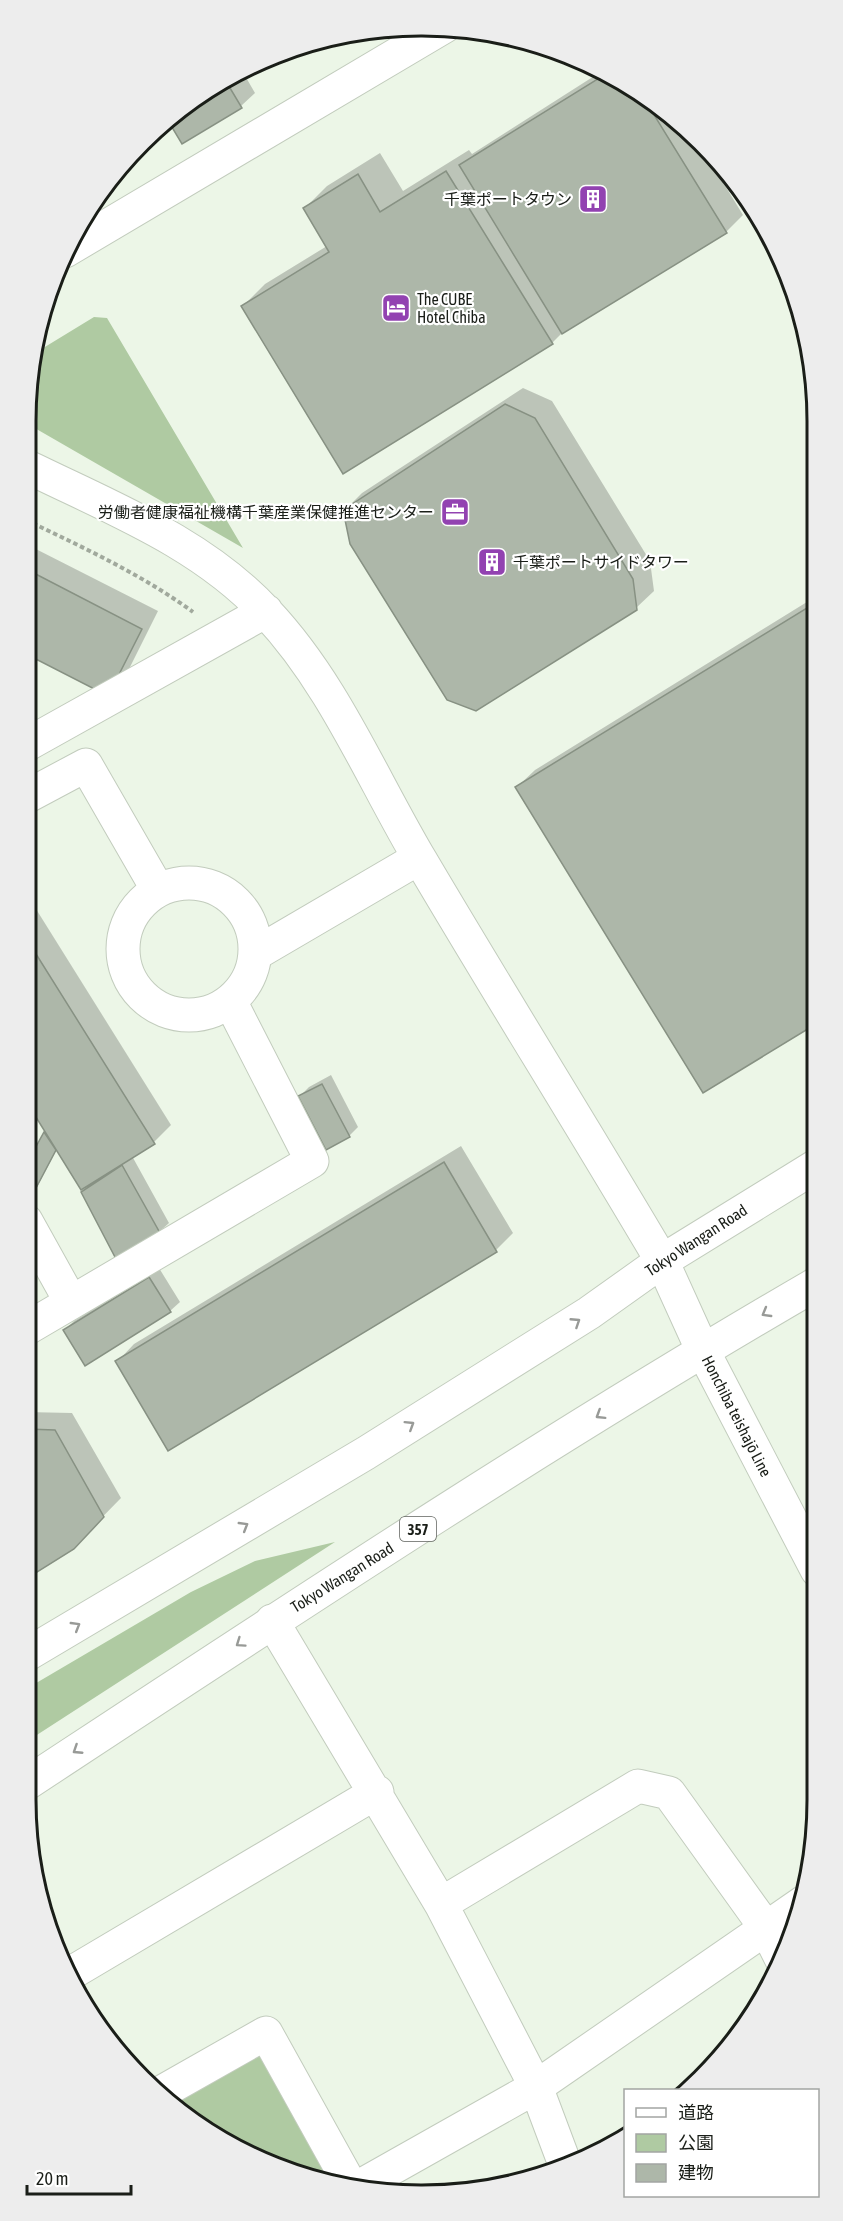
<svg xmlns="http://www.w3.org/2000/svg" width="843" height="2221" font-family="'Asap Condensed','Noto Sans JP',sans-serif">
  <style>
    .green { fill: #afcaa2 }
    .shadow { fill: #0003 }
    .building { fill: #adb7a9; stroke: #879183; stroke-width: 1.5 }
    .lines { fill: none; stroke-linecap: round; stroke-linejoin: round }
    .minor-casing { stroke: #c2ccbd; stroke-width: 35 }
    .major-casing { stroke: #c2ccbd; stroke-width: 35 }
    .highway-casing { stroke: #c2ccbd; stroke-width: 35 }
    .path { stroke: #a1a99d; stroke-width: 4; stroke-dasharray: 4.5 3; stroke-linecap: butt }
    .minor { stroke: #fff; stroke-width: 33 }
    .major { stroke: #fff; stroke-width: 33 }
    .highway { stroke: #fff; stroke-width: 33 }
    .oneway { stroke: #989a97 }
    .labels { text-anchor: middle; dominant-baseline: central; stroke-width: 4.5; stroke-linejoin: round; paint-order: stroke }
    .shield { fill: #fff; stroke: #5f625d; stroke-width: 1.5 }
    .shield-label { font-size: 15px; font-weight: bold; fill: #1a1e18 }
    .poi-label { font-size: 16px; fill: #1a1e18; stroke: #fff; text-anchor: end }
    .street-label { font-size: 16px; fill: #1a1e18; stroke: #fff }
    .rim { fill: none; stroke: #1a1e18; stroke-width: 3 }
  </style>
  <rect width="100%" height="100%" fill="#ecf6e7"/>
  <path class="green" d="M94,317L107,318L243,548L26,423L35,353Z
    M335,1542L26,1742V1689L191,1592L255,1561Z
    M251,2053L267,2056L332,2175L328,2182L295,2175L224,2143L170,2098Z"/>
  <path class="shadow" d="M276,55L244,74L255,93L241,106L183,142L224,78Z
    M599,73L641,92L699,143L743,215L726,232L563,332L552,343L243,306L265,284L327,246L305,208L327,186L380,153L403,191L469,150L472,154Z
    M523,388L552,401L650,561L654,591L636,608L344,511L362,493Z
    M26,544L158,611L125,677L107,694L26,652Z
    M815,597L816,1022L517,787L535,770Z
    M26,893L171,1125L154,1142L132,1156L169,1223L159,1232L83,1192L90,1184L57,1149L26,1208V1168L46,1132L26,1098Z
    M331,1075L358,1127L349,1136L300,1096L309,1087Z
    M461,1146L513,1233L496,1250L169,1449L117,1362L134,1344Z
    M159,1268L180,1302L170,1311L65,1330L74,1321Z
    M26,1412L72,1413L121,1498L73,1547L26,1577Z"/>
  <path class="building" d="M287,50L242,78L238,72Z
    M604,75L640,92L727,233L562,334L459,165Z
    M224,78L242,108L182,144L167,119Z
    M446,171L553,344L343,474L241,306L329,252L303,208L358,174L380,212Z
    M505,404L535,418L633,579L637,610L476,711L447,700L350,544L343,510Z
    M26,569L142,629L108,696L26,654Z
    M815,603L816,1024L703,1093L515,787Z
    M26,938L155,1144L81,1190L26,1101Z
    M322,1084L350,1137L326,1150L298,1096Z
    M44,1132L56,1150L26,1207V1165Z
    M444,1162L497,1252L168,1451L115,1361Z
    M122,1165L160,1233L116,1259L81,1192Z
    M149,1277L171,1312L85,1366L63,1330Z
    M26,1429L55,1430L104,1517L74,1549L26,1579Z"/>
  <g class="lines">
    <g class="minor-casing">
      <path id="minor" d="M65,251L445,26
        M26,466C109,507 201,542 266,612C334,684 371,777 421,861C500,995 583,1127 662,1261
        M26,745L266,611
        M26,797L86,765L158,890
        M123 949a66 66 0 1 1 132 0a66 66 0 1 1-132 0Z
        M255,954L419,858
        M26,1221L71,1302
        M26,1329L312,1161L230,1001
        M272,1621L441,1904L536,2087L566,2167
        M441,1904L638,1786L669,1793L766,1928L782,1960
        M68,1975L377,1792
        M162,2092L266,2033L352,2188
        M355,2189L536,2087L804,1902"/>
    </g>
    <g class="major-casing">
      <path id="major" d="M662,1261L702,1349L817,1570"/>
    </g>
    <g class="highway-casing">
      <path id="highway" d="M26,1655L366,1453L589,1313L662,1261L816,1166
        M26,1784C286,1613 547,1440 816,1284"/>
    </g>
    <path class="path" d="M26,520C84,548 141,574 193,612"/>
    <use href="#minor" class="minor"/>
    <use href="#major" class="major"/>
    <use href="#highway" class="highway"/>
  </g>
  <defs><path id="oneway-chevron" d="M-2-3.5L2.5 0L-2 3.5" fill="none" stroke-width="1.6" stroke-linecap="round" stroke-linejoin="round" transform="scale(1.5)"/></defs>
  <g class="oneway">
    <use href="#oneway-chevron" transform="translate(766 1313) rotate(150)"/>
    <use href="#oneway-chevron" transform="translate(576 1322) rotate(-33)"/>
    <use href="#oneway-chevron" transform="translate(600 1415) rotate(148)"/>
    <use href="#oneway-chevron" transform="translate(410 1425) rotate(-32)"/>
    <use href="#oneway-chevron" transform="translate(244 1526) rotate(-31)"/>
    <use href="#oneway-chevron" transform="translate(76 1626) rotate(-31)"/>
    <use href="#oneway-chevron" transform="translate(240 1643) rotate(145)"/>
    <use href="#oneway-chevron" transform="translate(77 1750) rotate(147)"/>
  </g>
  <defs>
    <g id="building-square" transform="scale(1.5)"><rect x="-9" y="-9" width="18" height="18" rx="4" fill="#9242b1" stroke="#fff"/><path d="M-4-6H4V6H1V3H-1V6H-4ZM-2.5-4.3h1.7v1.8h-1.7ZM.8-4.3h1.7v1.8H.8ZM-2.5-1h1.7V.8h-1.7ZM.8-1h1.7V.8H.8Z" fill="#fff"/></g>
    <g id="hotel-square" transform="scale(1.5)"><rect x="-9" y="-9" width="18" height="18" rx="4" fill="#9242b1" stroke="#fff"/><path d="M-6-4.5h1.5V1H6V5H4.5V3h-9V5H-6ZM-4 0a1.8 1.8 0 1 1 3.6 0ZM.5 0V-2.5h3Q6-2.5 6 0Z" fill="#fff"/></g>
    <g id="office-square" transform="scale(1.5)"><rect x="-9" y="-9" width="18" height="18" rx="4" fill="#9242b1" stroke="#fff"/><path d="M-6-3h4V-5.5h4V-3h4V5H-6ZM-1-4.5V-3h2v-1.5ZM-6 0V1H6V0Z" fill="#fff"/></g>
  </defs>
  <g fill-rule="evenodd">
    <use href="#building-square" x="593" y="199"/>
    <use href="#hotel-square" x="396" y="308"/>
    <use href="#office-square" x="455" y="512"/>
    <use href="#building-square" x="492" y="562"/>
  </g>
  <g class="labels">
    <rect class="shield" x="400" y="1517" width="36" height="24" rx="4.5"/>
    <g class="shield-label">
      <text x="418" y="1529">357</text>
    </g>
    <g class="poi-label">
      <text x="572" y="199">千葉ポートタウン</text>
      <text x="417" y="299" text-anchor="start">The CUBE<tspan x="417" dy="18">Hotel Chiba</tspan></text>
      <text x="434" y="512">労働者健康福祉機構千葉産業保健推進センター</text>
      <text x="513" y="562" text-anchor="start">千葉ポートサイドタワー</text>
    </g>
    <g class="street-label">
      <text transform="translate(696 1240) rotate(-33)">Tokyo Wangan Road</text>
      <text transform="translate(737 1416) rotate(63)">Honchiba teishajō Line</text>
      <text transform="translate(342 1577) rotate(-32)">Tokyo Wangan Road</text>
    </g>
  </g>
  <path d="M0 0H843V2221H0ZM421 36H422A385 385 0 0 1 807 421V1800A385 385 0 0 1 422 2185H421A385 385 0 0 1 36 1800V421A385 385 0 0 1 421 36Z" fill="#ededed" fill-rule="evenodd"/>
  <path class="rim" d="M421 36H422A385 385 0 0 1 807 421V1800A385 385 0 0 1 422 2185H421A385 385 0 0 1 36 1800V421A385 385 0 0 1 421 36Z"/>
  <rect x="624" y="2089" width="195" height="108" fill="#ffffff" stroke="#a3a5a3" stroke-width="1.5"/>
  <rect x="636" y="2108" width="30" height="9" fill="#ffffff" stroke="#a3a5a3" stroke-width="1.5"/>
  <text x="678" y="2119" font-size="18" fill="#1a1e18">道路</text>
  <rect x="636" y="2134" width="30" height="18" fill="#afcaa2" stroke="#a3a5a3" stroke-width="1.5"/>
  <text x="678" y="2149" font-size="18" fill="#1a1e18">公園</text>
  <rect x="636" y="2164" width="30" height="18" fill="#adb7a9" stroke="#a3a5a3" stroke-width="1.5"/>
  <text x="678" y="2179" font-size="18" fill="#1a1e18">建物</text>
  <path d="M27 2185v9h104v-9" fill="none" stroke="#1a1e18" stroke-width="3"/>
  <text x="36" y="2185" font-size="18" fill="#1a1e18" stroke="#ffffff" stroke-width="4.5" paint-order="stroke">20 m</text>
</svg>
